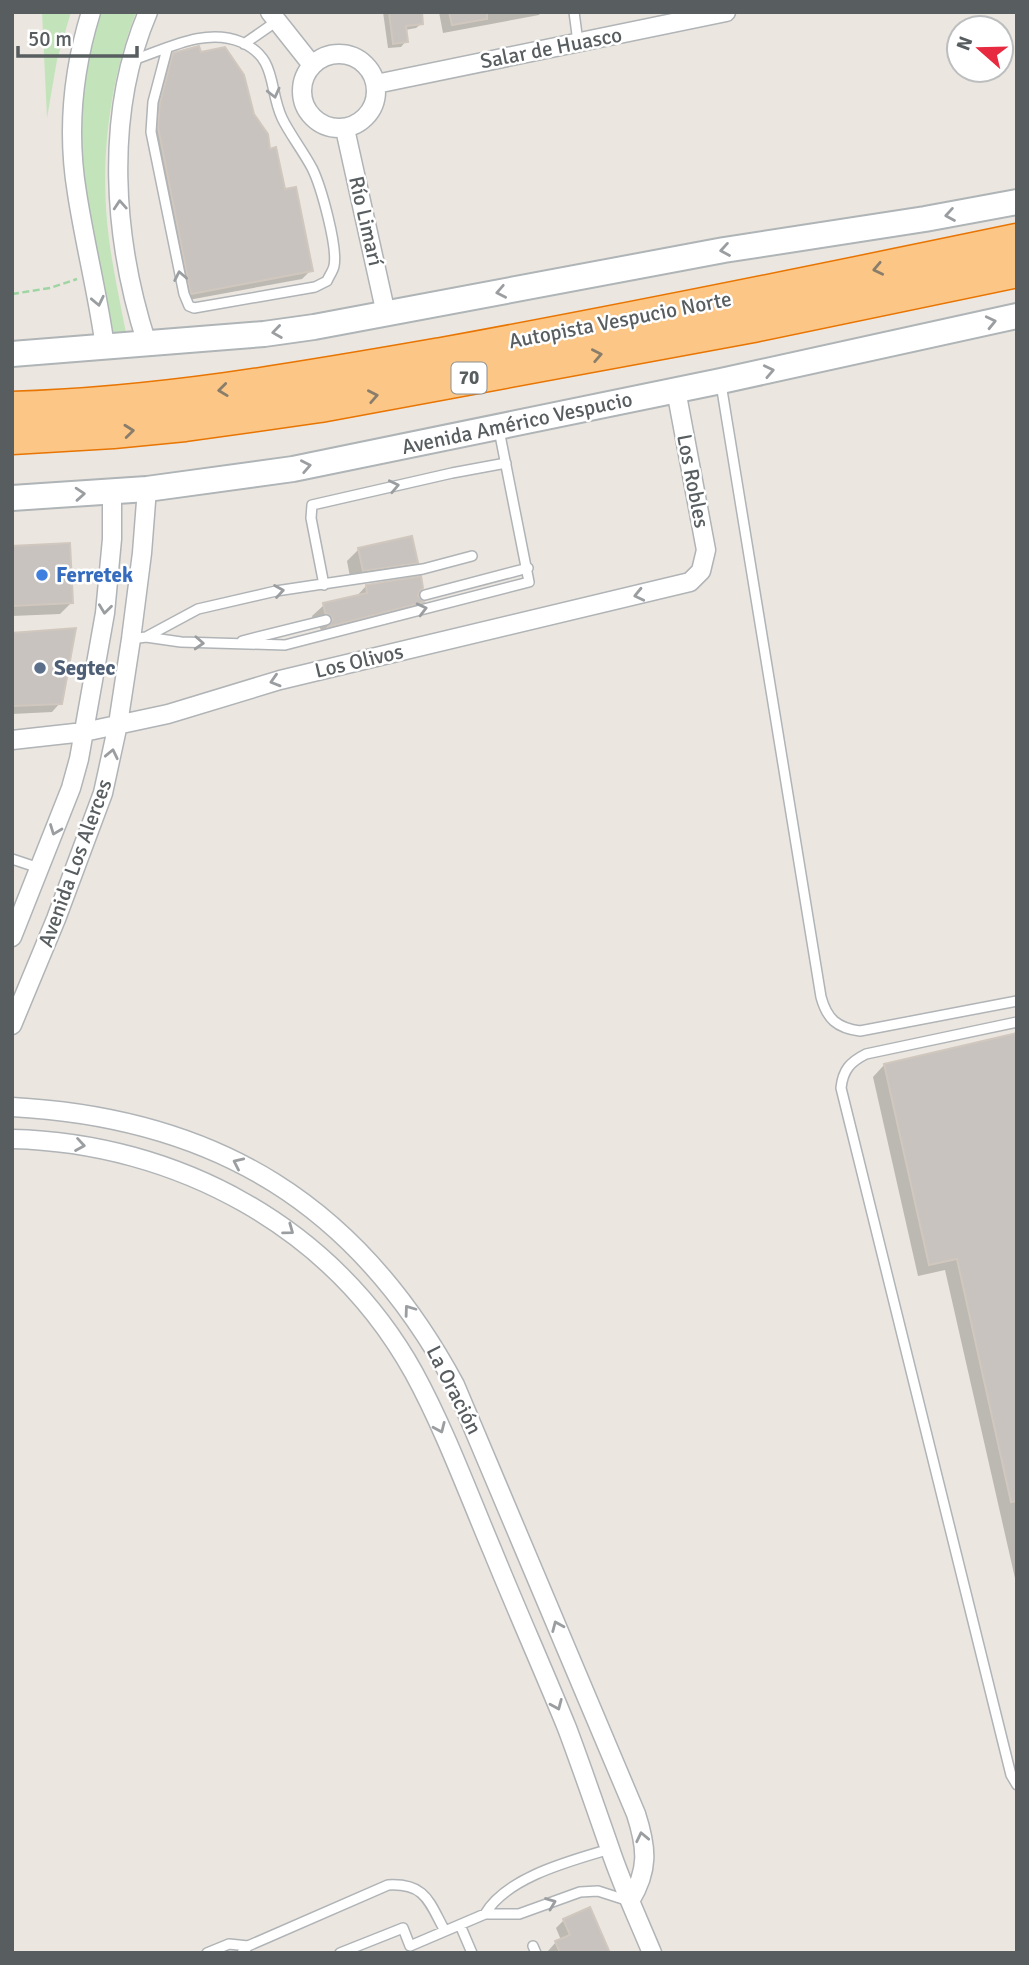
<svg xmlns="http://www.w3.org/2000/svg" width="1029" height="1965" font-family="Signika,sans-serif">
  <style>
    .green { fill: #c3e4bb }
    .shadow { fill: #0003 }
    .building { fill: #c8c3be; stroke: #d0c7be; stroke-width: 2 }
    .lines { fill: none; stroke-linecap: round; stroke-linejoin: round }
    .lane-casing { stroke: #b0b4b7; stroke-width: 12 }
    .street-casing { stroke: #b0b4b7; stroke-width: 21 }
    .secondary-casing { stroke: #afb4b7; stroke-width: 28 }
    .highway-casing { stroke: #e87402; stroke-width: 35 }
    .path { stroke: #9ed5a2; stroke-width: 2.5; stroke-dasharray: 7 3.5; stroke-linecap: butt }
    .lane { stroke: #fff; stroke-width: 9 }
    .street { stroke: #fff; stroke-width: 18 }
    .secondary { stroke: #fff; stroke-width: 24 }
    .highway { stroke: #fcc786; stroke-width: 32 }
    .oneway { stroke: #9b9ea0 }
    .oneway2 { stroke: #897d6b }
    .shop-dot { fill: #3f7fe0; stroke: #fff; stroke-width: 2.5 }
    .service-dot { fill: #5c6f8a; stroke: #fff; stroke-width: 2.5 }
    .labels { text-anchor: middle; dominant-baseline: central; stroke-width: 5; stroke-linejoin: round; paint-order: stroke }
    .shield { fill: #fff; stroke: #8a8e90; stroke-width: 2 }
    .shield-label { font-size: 19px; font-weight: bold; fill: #585d60 }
    .street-label { font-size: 21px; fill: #585d60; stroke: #fff }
    .shop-label { font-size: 21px; font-weight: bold; fill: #366cbe; stroke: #fff; text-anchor: start }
    .service-label { font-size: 21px; font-weight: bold; fill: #4e5e75; stroke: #fff; text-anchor: start }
  </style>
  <rect width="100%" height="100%" fill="#ebe6df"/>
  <path class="green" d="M42,12H71L57,60L47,118Z
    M95,12H136C109,83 99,163 109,239C113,270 120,302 126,333L110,335C94,247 73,160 81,70C83,51 91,31 95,12Z"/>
  <path class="shadow" d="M383,12H420L422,23L416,28L405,30L406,41L401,47L388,48Z
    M439,12H541L539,15L443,33Z
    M174,54H200L252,114L268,151L311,270L302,279L183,301L150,136L165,63Z
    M12,548L72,602L60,614L12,616Z
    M359,549L416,562L404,574L351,582L347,561Z
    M366,586L416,597L422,602L411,613L322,632L319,626L314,624L312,616L324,605L355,598Z
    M12,635L60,703L52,712L12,714Z
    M1017,1035V1587L945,1270L918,1276L873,1077L884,1065Z
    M564,1920L608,1953H549L548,1951L556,1942L561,1940L556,1928Z"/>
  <path class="building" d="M389,12H422L423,24L406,26L408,42L393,44Z
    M449,12H487V19L452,25Z
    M199,46L201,52L225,47L244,75L254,114L268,134L270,149L276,147L285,189L296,187L313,271L191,294L158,127L160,103L173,53Z
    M412,536L418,563L363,571L358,548Z
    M70,543L73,603L12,606V546Z
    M421,576L423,588L420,591L418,596L424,602L328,627L333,619L330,615L325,613L323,603L367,593L366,585Z
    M76,628L62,704L12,706V633Z
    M1017,1033V1501L1011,1502L957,1259L929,1265L884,1064Z
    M590,1907L610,1953H560L555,1941L570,1935L563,1919Z"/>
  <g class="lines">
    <g class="lane-casing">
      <path id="lane" d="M574,12L578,42
        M244,44L277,21
        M133,60C167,49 205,27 241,42C278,58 268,88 282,118C289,133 303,151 312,168C321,186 338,247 334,266C333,271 329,276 327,281L315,287L194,308L189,306L184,294L151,132L153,102L167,49
        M721,384L821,997C827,1019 837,1028 860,1031L1017,1001
        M324,585L311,518L312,505L452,473L506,463
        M425,595L528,568
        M146,637L198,609L276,591L423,569L472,556
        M131,639L146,637L181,642L285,645L529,582L499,430
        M242,641L326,620
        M12,859L39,868
        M1017,1022L866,1054C850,1062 843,1070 841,1088L1011,1775L1017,1785
        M485,1914C507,1877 570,1861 610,1849
        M460,1925L472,1953
        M533,1946L536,1953
        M207,1953L229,1944L248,1946
        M242,1953L248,1946L388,1885C426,1883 429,1902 445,1931
        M340,1953L403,1928L410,1946L485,1914H519L580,1892L598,1891L629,1901"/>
    </g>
    <g class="street-casing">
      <path id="street" d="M91,12C73,70 67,133 77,193C85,245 98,295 105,347
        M270,12L312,65
        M302 91a37 37 0 1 1 74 0a37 37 0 1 1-74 0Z
        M376,84L726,12
        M345,129L386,314
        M147,344C113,239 104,115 148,12
        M12,740L84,732L168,714L280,680L690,582L701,571L706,550L676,390
        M12,937L71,788L79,759L105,613L112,539V492
        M12,1025L56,919L103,793L118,724L131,639L142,553L147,489
        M12,1107C217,1118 358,1205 455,1385L636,1814C647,1848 649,1870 630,1901
        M12,1139C177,1143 333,1227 414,1373C445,1430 468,1493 493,1552C517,1611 543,1669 567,1728C582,1768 596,1809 610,1849C622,1885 638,1919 652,1953"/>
    </g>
    <g class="secondary-casing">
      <path id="secondary" d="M12,354L264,334L314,327L724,250L925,219L1017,202
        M12,498L147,489L293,469L721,381L1017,316"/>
    </g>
    <g class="highway-casing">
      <path id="highway" d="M12,408C157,404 299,379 442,354C634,319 825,280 1017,240
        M12,438L113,432L185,425L320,406L753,326L1017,271"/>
    </g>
    <path class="path" d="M12,294L50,288L77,279"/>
    <use href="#lane" class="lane"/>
    <use href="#street" class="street"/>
    <use href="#secondary" class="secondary"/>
    <use href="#highway" class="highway"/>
  </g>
  <defs><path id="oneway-chevron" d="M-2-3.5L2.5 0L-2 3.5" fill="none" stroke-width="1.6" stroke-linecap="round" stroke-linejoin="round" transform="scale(1.75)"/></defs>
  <g class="oneway">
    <use href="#oneway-chevron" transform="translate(274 93) rotate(76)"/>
    <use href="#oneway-chevron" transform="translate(120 205) rotate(-94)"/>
    <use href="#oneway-chevron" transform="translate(950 215) rotate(170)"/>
    <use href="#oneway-chevron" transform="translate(725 250) rotate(170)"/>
    <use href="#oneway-chevron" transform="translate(180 276) rotate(-101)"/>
    <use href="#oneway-chevron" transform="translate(501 292) rotate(169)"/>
    <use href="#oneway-chevron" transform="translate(98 301) rotate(78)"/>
    <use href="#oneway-chevron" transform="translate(991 322) rotate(-13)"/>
    <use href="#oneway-chevron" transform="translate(277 332) rotate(172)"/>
    <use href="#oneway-chevron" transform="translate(769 371) rotate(-12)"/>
    <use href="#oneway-chevron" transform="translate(306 466) rotate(-11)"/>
    <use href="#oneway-chevron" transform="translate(394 486) rotate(-12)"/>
    <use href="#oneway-chevron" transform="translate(80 494) rotate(-4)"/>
    <use href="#oneway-chevron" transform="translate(279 591) rotate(-9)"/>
    <use href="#oneway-chevron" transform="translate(639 595) rotate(167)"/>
    <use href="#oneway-chevron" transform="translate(105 609) rotate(97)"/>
    <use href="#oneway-chevron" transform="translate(422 609) rotate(-14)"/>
    <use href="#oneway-chevron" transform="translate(199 643) rotate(3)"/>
    <use href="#oneway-chevron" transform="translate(275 681) rotate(163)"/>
    <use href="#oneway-chevron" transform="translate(112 754) rotate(-78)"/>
    <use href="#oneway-chevron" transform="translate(55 830) rotate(111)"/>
    <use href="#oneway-chevron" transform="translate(80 1145) rotate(9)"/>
    <use href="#oneway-chevron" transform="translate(238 1163) rotate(-155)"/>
    <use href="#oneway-chevron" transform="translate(289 1230) rotate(36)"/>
    <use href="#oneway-chevron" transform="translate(409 1310) rotate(-126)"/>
    <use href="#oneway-chevron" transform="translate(440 1428) rotate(66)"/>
    <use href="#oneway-chevron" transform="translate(557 1626) rotate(-113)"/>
    <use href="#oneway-chevron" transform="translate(557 1705) rotate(67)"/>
    <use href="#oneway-chevron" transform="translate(642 1837) rotate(-102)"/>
    <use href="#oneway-chevron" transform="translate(551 1903) rotate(-21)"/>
  </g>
  <g class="oneway2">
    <use href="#oneway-chevron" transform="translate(878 269) rotate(168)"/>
    <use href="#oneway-chevron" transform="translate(597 355) rotate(-11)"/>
    <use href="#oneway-chevron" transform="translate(223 390) rotate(173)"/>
    <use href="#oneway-chevron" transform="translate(373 396) rotate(-11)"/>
    <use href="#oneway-chevron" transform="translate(129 431) rotate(-6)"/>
  </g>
  <circle class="shop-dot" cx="42" cy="575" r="7"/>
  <circle class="service-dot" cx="40" cy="668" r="7"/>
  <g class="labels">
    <rect class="shield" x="451.5" y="362.5" width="35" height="31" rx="5"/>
    <g class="shield-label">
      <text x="469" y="378">70</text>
    </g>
    <g class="street-label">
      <text transform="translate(551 48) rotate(-11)">Salar de Huasco</text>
      <text transform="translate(366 221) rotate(77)">Río Limarí</text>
      <text transform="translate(620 320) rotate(-11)">Autopista Vespucio Norte</text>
      <text transform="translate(517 423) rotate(-12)">Avenida Américo Vespucio</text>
      <text transform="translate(693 481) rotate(79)">Los Robles</text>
      <text transform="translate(359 661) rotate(-13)">Los Olivos</text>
      <text transform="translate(75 863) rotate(-70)">Avenida Los Alerces</text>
      <text transform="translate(454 1390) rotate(63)">La Oración</text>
    </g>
    <g class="shop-label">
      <text x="56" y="575">Ferretek</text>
    </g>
    <g class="service-label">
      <text x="54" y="668">Segtec</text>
    </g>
  </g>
  <rect width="1029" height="1965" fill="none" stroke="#585d60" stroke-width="28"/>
  <g transform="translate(980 49) rotate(290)"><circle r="33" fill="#ffffff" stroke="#bcbebf" stroke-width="2"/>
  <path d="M0-5L12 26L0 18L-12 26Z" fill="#e72a3f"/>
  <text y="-10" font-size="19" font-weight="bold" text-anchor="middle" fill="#585d60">N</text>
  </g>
  <path d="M18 46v10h119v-10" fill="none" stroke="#585d60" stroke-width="3.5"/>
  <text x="28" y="46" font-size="21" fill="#585d60" stroke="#ffffff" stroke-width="5" paint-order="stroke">50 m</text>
</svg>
